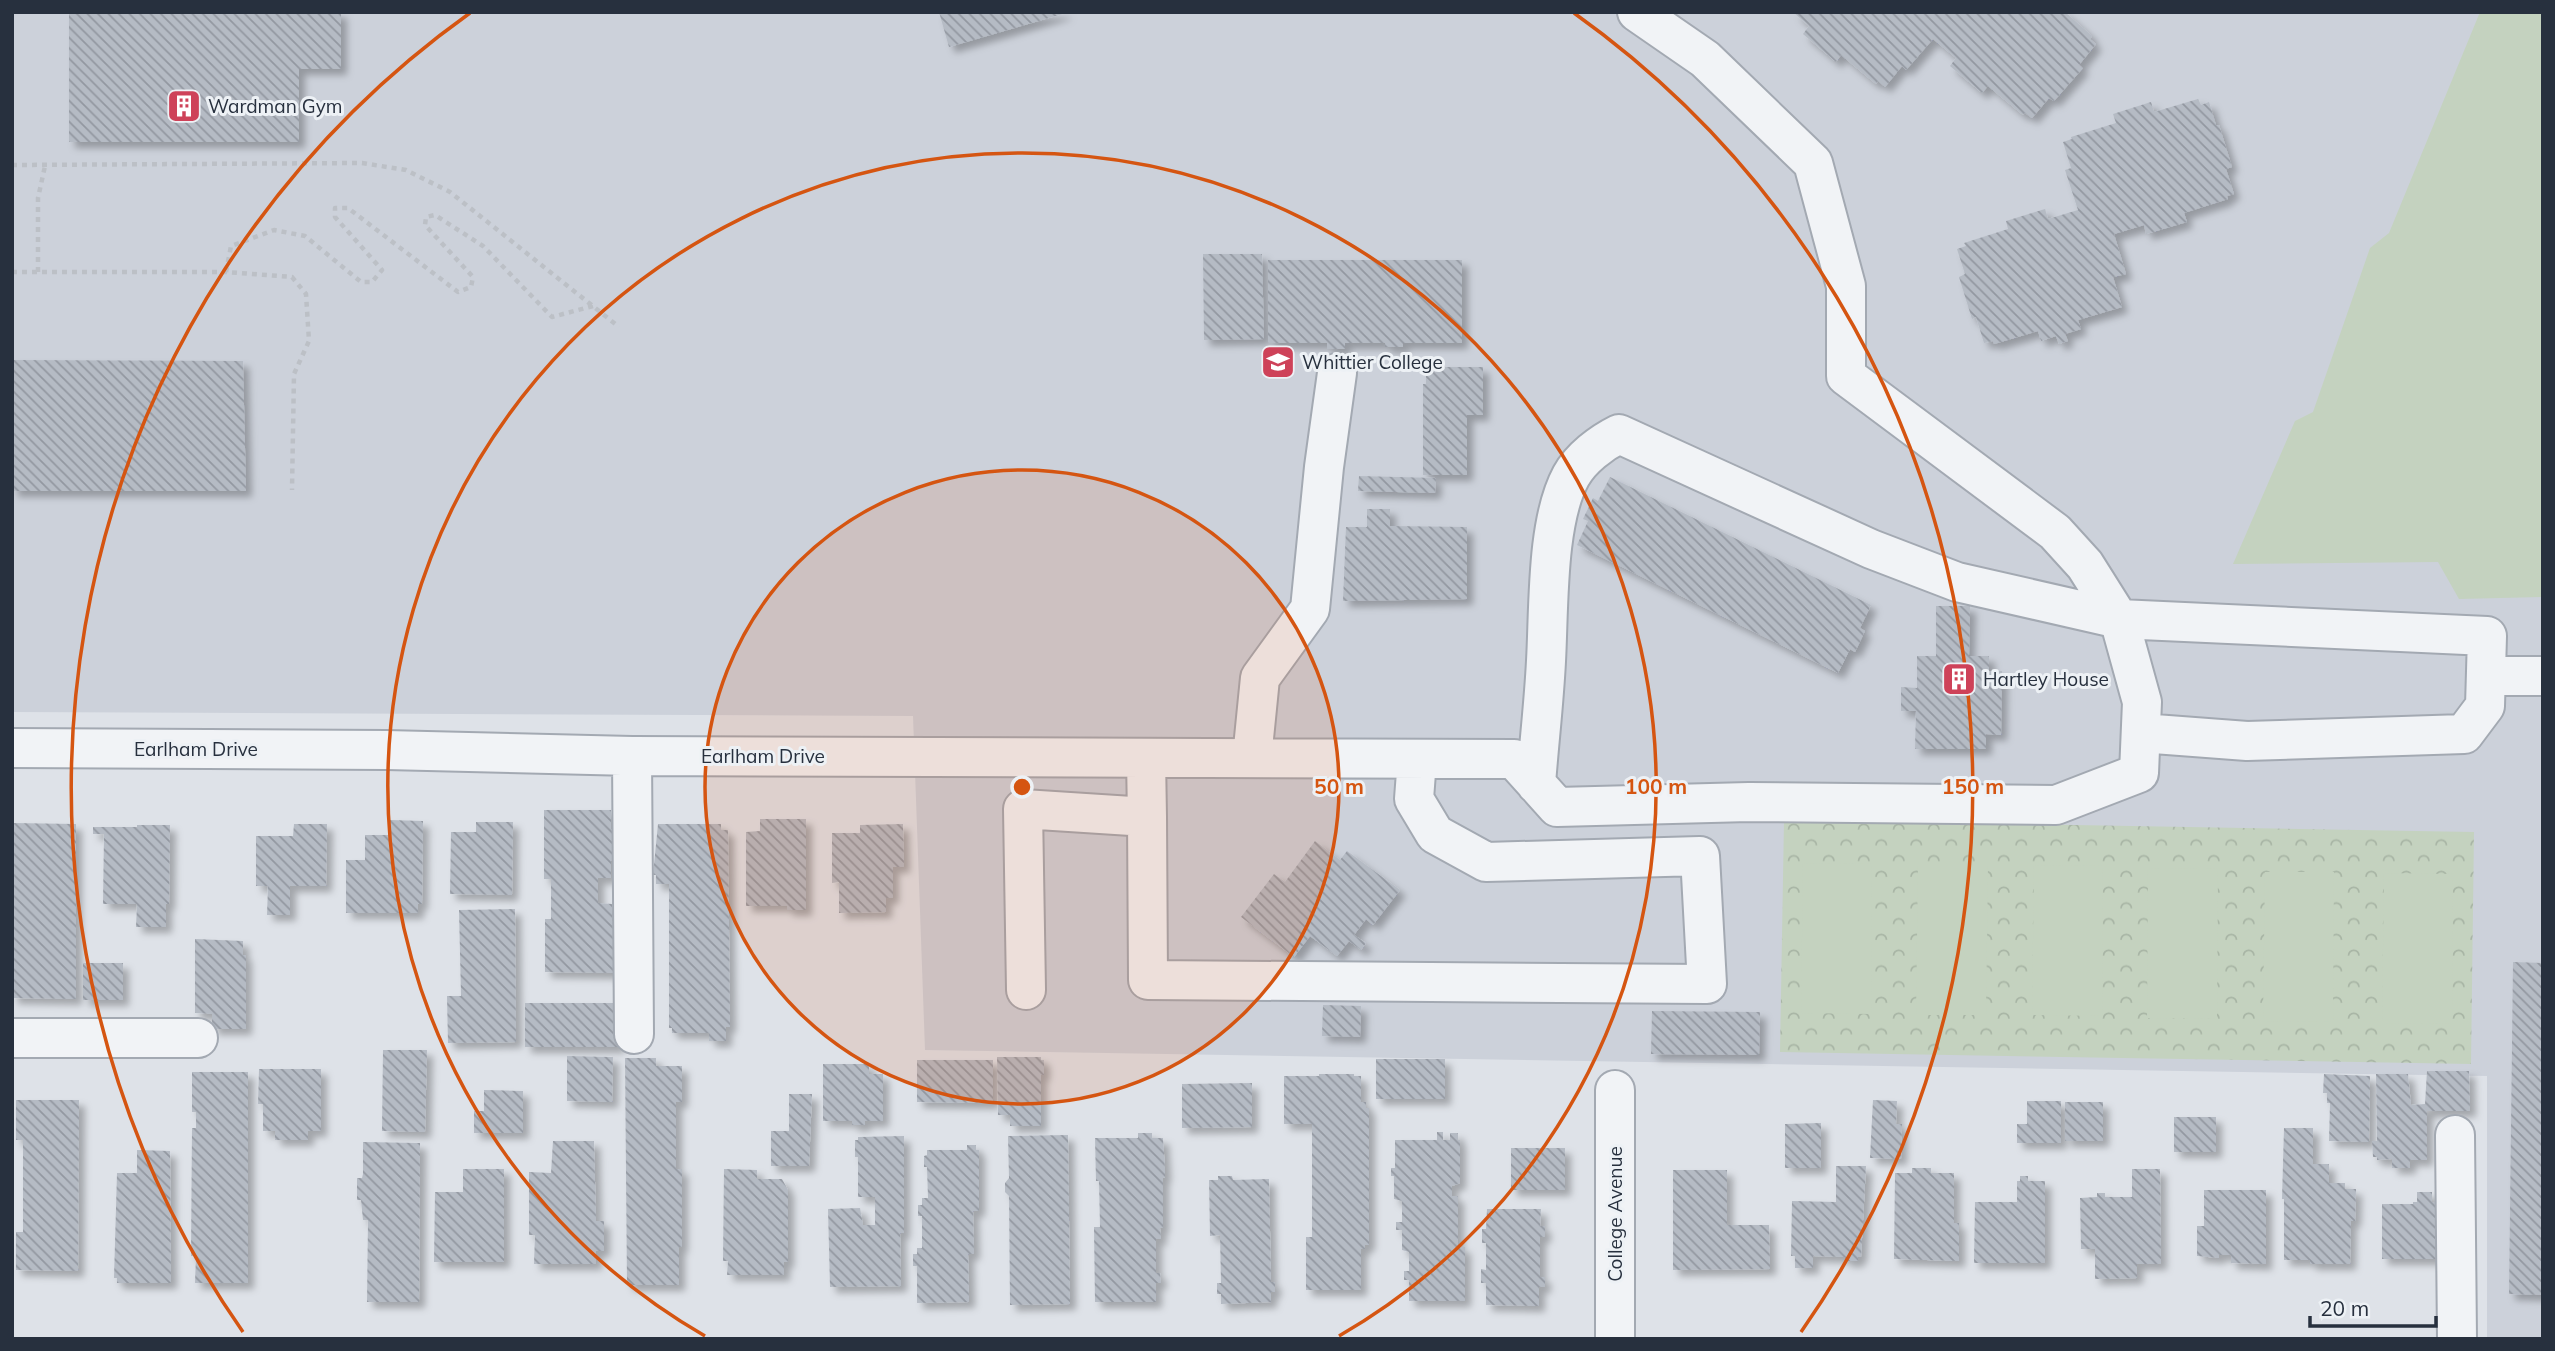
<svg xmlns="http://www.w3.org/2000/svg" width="2555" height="1351" font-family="Mulish,sans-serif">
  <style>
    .built { fill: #ccd1da }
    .forest { fill: url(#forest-crowns) }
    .pitch { fill: #c4d2bf }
    .building { fill: url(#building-back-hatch); filter: url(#shadow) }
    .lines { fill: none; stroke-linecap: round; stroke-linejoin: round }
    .minor-casing { stroke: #a3a9b2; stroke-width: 42 }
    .path { stroke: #bcc0c6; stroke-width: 4.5; stroke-dasharray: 5 5; stroke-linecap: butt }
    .minor { stroke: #f1f3f6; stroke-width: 38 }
    .ring { fill: none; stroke: #d55511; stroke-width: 3.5 }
    .labels { text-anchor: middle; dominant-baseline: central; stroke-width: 6; stroke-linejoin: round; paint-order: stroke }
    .poi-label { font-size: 19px; fill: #27303e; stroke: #edf1f5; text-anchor: start }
    .street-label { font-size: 19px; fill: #27303e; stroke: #edf1f5 }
    .centre { fill: #d55511; stroke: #edf1f5; stroke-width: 3.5 }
    .ring-label { font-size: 21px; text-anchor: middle; font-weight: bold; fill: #d55511; stroke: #edf1f5; stroke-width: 6; stroke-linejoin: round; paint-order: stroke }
  </style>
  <defs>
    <pattern id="forest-crowns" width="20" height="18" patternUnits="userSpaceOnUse" patternTransform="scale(1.75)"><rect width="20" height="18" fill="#c4d2bf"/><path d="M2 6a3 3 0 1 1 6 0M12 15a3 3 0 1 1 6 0" fill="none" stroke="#a8b5a5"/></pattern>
    <pattern id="building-back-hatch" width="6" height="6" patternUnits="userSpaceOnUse" patternTransform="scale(1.75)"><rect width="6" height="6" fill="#b5bbc4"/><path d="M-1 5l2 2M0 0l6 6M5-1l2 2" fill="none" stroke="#9398a1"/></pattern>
    <filter id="shadow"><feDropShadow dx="6" dy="6" stdDeviation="3.5" flood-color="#0004"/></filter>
  </defs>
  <rect width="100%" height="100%" fill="#dee2e8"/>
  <path class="built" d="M12,12H2543V1339H2487V1076L925,1050L913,716L12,712Z"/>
  <path class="forest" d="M1784,820L2474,832L2471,1064L1780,1052Z"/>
  <path class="pitch" d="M2480,12H2543V597L2459,599L2438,562L2233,564L2295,421L2313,412L2370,248L2389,233Z
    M1803,863L1872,864L1871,1014L1801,1013Z
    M1918,865H1988L1986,1015H1916Z
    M2034,865L2103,866L2102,1016L2032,1015Z
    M2148,868L2218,869L2217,1019L2147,1018Z
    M2265,872H2334L2333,1022L2263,1021Z
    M2384,873L2453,874L2452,1024L2382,1023Z"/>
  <path class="building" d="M69,12H341V69H299V142H69Z
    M939,12H1065L1066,13L949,47Z
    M1793,12H2065L2092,36L2090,39L2096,44L2079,65L2083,68L2054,101L2049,98L2032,118L2025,113L2023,115L1988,86L1982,93L1950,66L1956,58L1933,39L1906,70L1902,66L1885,87L1878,81L1876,84L1841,55L1836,62L1803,34L1809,26Z
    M2198,99L2201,105L2209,102L2216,125H2219L2232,167L2226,169L2234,194L2227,196L2228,199L2184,213L2187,222L2146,234L2144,225L2114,234L2126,274L2113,277L2122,307L2078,320L2081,329L2065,334L2068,341L2059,344L2056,336L2041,341L2038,331L1994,344L1993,341L1984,343L1976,317L1972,319L1959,277L1965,274L1957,249L1966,246L1964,243L2008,229L2006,221L2045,209L2048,219L2078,210L2065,170L2071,168L2063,142L2072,139L2071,137L2116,123L2113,114L2151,102L2154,112Z
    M1203,254H1262L1264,339L1204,340Z
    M1268,260H1462V343H1403V347H1385V343H1345V349H1327V343H1268Z
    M12,360L243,361L246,491H12Z
    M1426,367H1483V415H1467V475H1423V384H1426Z
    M1359,476L1436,478L1435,493L1358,491Z
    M1610,477L1871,605L1860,628L1865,631L1855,652L1850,649L1838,673L1577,545L1588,521L1583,519L1593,498L1598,501Z
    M1367,509H1390V526L1467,527V599L1343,601L1346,527H1367Z
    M1936,606H1970L1969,656H1989V671H2002L2001,735L1986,734V749H1915L1916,711H1901V687L1917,688V656H1936Z
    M544,810H611V829H615V861L611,860V878H598V903L612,904V921H615V973L545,972V919H551V879H544Z
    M760,819H806V910H787V906H746V832L760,831Z
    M390,820L423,821L422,904H418V913H346V860H365V835H390Z
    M476,822H513L512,895L450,894L451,832H476Z
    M12,823L76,824V999L12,998Z
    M294,824H327L326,886H290V915H267L268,886H256V836H293Z
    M658,824H721V830H728L730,1027H726V1041H709V1033H672V1028H669V884H656V875H653Z
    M903,824L904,867H893V898H886V912L839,913V882L832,883V833H860V825Z
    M137,825H170L169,904H166V927H136L137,904H103L104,834H93V827H137Z
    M1315,841L1340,860L1347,851L1400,890L1373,925L1366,919L1354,935L1366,943L1361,950L1349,941L1337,956L1310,936L1294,957L1241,917L1274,874L1285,882Z
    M515,909L516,1042L448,1043L447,996H461L459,910Z
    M195,939L243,941V955H246V1029H212V1014L195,1013Z
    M2513,962L2543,963V1295L2509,1294Z
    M83,963H123V1000H83Z
    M525,1003H619V1047H525Z
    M1323,1005L1361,1006L1360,1037L1322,1036Z
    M1652,1011L1760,1012L1759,1055L1651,1054Z
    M383,1050H427L425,1132L382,1131Z
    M567,1056L613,1057L612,1102L567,1101Z
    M997,1057H1041V1060H1044V1075H1041V1126H1010V1115H998Z
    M625,1058H656V1066H682V1102H676V1169H682V1247H679V1285H627Z
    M1376,1059H1445V1099H1376Z
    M917,1060H993V1103L917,1102Z
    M823,1064H869V1074H883V1121H865V1125H852V1121H823Z
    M259,1069H321V1131H308V1140H275V1131H263V1104H258Z
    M2427,1071H2469L2470,1111H2427V1160H2410V1168H2392V1159L2377,1160V1157H2373L2372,1141H2377L2376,1074H2408L2411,1105L2425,1104Z
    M192,1072H248V1283H195L196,1256H191L192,1128H196V1112H192Z
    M1319,1074H1354V1076H1361V1102H1366V1108H1369V1245H1365V1249H1361V1290H1306V1237H1312V1124H1284V1076H1319Z
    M2324,1074L2370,1076L2369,1142L2329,1141L2330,1103H2327V1093H2323Z
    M1252,1083V1127L1182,1128V1084Z
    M484,1090L523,1091V1133H474V1111H484Z
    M789,1094H812L809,1166H771V1131H789Z
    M16,1100H79L78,1271L16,1270V1232H23V1140H16Z
    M1873,1100L1897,1101L1896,1124H1902L1901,1159L1870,1158Z
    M2027,1101H2061V1143H2017V1124H2027Z
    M2065,1102H2103V1141H2065Z
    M2174,1117H2216V1152H2174Z
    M1821,1123V1168H1785V1124Z
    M2284,1128H2313V1164H2329V1183H2345V1189H2356L2355,1221H2351L2350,1264H2310V1260H2284V1199H2282Z
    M1437,1132H1443V1140H1450V1133H1458V1140H1460V1183L1452,1186V1196H1458V1247H1465V1301H1409V1280H1404V1271H1409V1252L1402,1250V1230H1396V1222H1402V1201L1394,1199V1176H1391V1168H1395V1140H1437Z
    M1138,1133H1152V1138H1163L1165,1170V1177L1163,1178V1228H1160L1161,1239H1156V1273H1160L1161,1283H1156V1302H1095L1094,1227H1100L1099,1181H1096L1095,1138H1138Z
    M1068,1135L1070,1304L1010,1305L1009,1196L1005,1192V1183L1009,1178L1008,1136Z
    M904,1136V1233H900L901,1286L830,1287L828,1209L860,1208L863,1225H875V1197H858V1157H855V1140H858V1137Z
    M553,1141H594L596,1221H604V1251H596V1264H534L535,1235H529V1172L551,1173Z
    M363,1142L420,1143L419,1302H367L368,1220H363L361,1200H357V1178H362L363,1174Z
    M967,1145H976V1150H979V1211H973L974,1254H968L969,1302L917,1303V1266H913V1254H917V1248H922V1216H918V1205H922V1198H928L927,1167H924V1156L927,1155V1150H967Z
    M1511,1148H1565V1190H1511Z
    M137,1150L170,1151L171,1283H117V1278H114L117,1173H137Z
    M1836,1166H1866L1861,1257H1858V1261H1845V1257L1813,1256V1268H1795V1256H1791L1792,1201L1836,1202Z
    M1912,1168H1931V1173H1954V1223H1959V1261L1894,1259L1895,1173H1912Z
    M463,1169H504V1262H434L435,1192H463Z
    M724,1169L757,1170V1179H782L788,1190V1262H784V1275H727L728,1261H723Z
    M2132,1169H2160L2161,1264H2137V1278L2095,1279V1249H2081L2080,1198L2097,1197V1193H2105V1197H2132Z
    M1673,1170H1727V1225H1769L1770,1269L1673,1270Z
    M1218,1176H1232L1233,1180L1269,1179L1271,1282H1275V1292H1271V1302L1221,1304V1294H1217V1283H1221L1220,1235L1210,1236L1209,1180H1218Z
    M2020,1176H2028V1181H2045V1263H1974L1975,1202H2017V1181H2020Z
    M2204,1190H2266V1264L2231,1263V1255H2219V1258L2197,1256V1226H2204Z
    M2417,1192H2432V1202H2443V1259H2382V1204H2413V1202H2417Z
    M1487,1209H1541L1540,1226H1545V1237H1540V1277H1545V1287H1539V1306L1486,1305V1283H1481V1269L1486,1270V1243H1482V1229H1486Z"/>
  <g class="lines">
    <g class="minor-casing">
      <path id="minor" d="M2486,676H2543
        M12,748L386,750L632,756L1514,759L1557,807L1749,802L2056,805L2139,773L2142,702L2119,619L2085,565L2055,532L1846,376V286L1813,163L1705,59L1637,12
        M632,756L634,1034
        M1252,758L1260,678L1310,609L1324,467L1337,373
        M1536,784C1539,743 1544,702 1546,661C1549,608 1546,522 1571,476C1581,458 1601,443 1619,434L1871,549L1957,582L2119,619L2487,636L2485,706L2464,734L2247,741L2141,733
        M1147,817L1148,980L1707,984L1700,856L1486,862L1435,834L1414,799L1417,759
        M1026,990L1023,809L1147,817L1146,758
        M12,1038H198
        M1615,1090V1339
        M2455,1135L2457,1339"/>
    </g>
    <path class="path" d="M12,165L362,163L406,170L450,192L619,327
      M12,272H226L292,277L306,294L309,341L294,374L292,490
      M38,272V198L45,166
      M226,272L231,246L274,230L305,236L361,282H372L382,270L335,217V208H348L458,292L471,287L473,277L425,225L426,217L435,215L483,246L552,317L593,306"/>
    <use href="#minor" class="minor"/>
  </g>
  <circle cx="1022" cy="787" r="317" fill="#d55511" fill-opacity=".12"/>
  <g class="ring">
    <circle cx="1022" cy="787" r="317"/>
    <path d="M705 1336A634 634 0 1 1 1339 1336"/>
    <path d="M243 1332A951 951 0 0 1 470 13M1574 13A951 951 0 0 1 1801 1332"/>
  </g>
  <defs>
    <g id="building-square" transform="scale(1.75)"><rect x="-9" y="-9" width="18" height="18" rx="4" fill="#ce4259" stroke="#edf1f5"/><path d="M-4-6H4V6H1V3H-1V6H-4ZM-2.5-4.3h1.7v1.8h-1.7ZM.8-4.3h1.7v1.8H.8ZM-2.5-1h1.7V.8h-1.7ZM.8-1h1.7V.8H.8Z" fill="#fff"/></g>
    <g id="university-square" transform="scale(1.75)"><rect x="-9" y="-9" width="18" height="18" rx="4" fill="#ce4259" stroke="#edf1f5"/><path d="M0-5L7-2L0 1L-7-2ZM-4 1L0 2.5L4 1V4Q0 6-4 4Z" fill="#fff"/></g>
  </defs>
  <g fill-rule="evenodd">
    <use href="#building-square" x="184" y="106"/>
    <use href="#university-square" x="1278" y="362"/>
    <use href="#building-square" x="1959" y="679"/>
  </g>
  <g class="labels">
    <g class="poi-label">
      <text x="208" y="106">Wardman Gym</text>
      <text x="1302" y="362">Whittier College</text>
      <text x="1983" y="679">Hartley House</text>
    </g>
    <g class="street-label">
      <text x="196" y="749">Earlham Drive</text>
      <text x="763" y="756">Earlham Drive</text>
      <text transform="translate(1615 1214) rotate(-90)">College Avenue</text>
    </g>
  </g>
  <circle cx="1022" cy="787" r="10" class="centre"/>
  <g class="ring-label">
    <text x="1339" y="794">50 m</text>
    <text x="1656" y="794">100 m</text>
    <text x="1973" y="794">150 m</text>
  </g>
  <rect width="2555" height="1351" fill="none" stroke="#27303e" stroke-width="28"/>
  <path d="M2310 1316v10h126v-10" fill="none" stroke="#27303e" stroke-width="3.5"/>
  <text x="2320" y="1316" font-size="21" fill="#27303e" stroke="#edf1f5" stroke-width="5" paint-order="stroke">20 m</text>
</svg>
